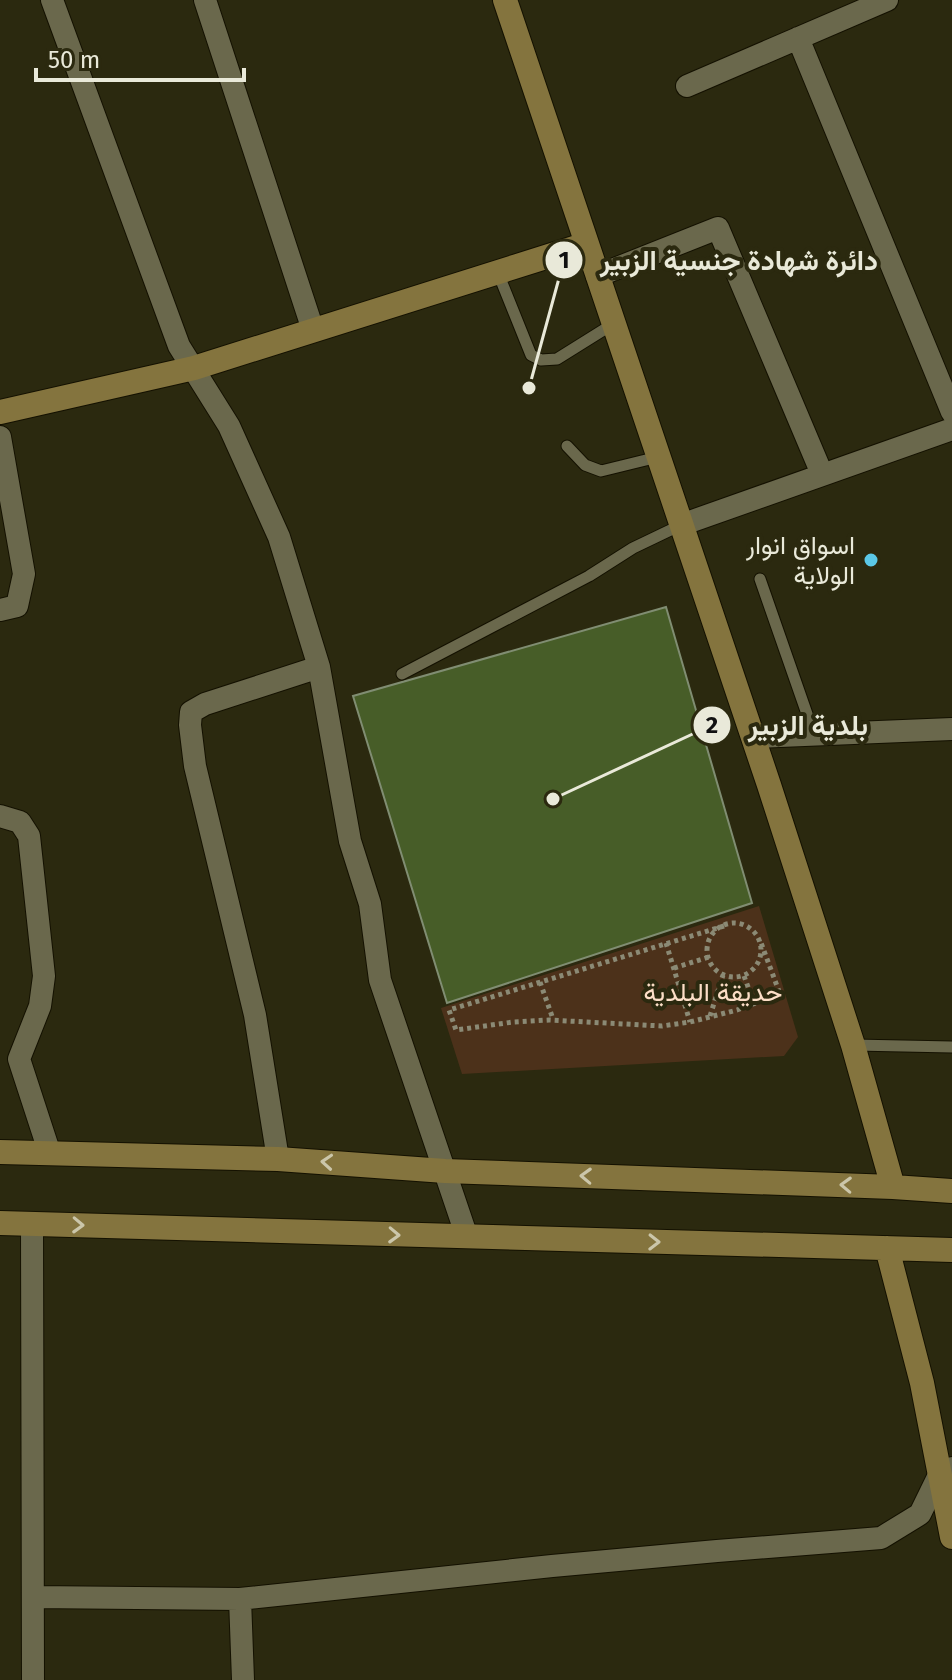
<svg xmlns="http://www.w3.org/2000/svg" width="952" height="1680" font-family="'Fira Sans',Vazirmatn,sans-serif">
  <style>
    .green { fill: #4c311a }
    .building { fill: #475d28; stroke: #808d72; stroke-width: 2 }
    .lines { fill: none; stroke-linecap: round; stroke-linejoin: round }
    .lane-casing { stroke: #141100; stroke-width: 13 }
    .street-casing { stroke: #141100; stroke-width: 24 }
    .secondary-casing { stroke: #141100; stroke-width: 26 }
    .path { stroke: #8b8a75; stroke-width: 5; stroke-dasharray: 4 4; stroke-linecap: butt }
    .lane { stroke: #6a684c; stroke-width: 11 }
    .street { stroke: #6a684c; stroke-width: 22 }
    .secondary { stroke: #84743e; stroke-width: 24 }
    .oneway { stroke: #cbc6aa }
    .poi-dot { fill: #5bc8e7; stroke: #2b290f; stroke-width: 3 }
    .labels { text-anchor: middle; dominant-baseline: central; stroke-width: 8; stroke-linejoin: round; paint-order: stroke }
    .poi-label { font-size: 26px; fill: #e9e9d9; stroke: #2b290f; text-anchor: end }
    .park-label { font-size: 26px; fill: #fcdec7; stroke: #2b290f }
    .leader { fill: none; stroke: #e9e9d9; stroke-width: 3 }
    .callout-dot { fill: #e9e9d9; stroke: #2b290f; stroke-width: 3 }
    .mark-label { font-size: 24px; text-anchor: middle; font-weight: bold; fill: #111 }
    .callout-label { font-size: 28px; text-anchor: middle; font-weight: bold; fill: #e9e9d9; stroke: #2b290f; stroke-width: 8; stroke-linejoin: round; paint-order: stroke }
  </style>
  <rect width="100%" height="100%" fill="#2b290f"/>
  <path class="green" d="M759,906L798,1037L784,1056L462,1074L441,1008Z"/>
  <path class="building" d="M666,607L752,903L447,1003L353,696Z"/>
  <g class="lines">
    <g class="lane-casing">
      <path id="lane" d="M498,273L531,355L541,360L557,359L613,324
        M567,446L585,465L601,471L658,457
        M760,579L814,734
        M402,674L589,576L633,548L681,525
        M854,1045L952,1047"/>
    </g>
    <g class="street-casing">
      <path id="street" d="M52,0L179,346L229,426L279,537L319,667L350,841L370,904L380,980L467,1237
        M205,0L313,330
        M798,38L952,412
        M687,86L887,0
        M597,276L718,228L822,474
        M0,437L24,574L17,606L0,610
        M681,525L952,429
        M753,737L952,729
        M0,816L20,822L29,836L44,976L40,1006L19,1059L50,1154
        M278,1159L255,1015L195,766L190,725L191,712L205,704L319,667
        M32,1224L33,1680
        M33,1597L240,1599L552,1566L717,1551L881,1538L920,1514L941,1471L952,1468
        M240,1599L243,1680"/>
    </g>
    <g class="secondary-casing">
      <path id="secondary" d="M505,0L769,785L853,1045L893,1187
        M0,412L194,368L587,244
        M0,1152L278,1159L445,1171L893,1187L952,1191
        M0,1223L952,1250
        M887,1248L922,1383L952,1537"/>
    </g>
    <path class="path" d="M707 950a27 27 0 1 1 54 0a27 27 0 1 1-54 0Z
      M724,926L449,1010L456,1030L513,1022L549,1020L662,1026L690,1022L737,1010L780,994L760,940
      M666,943L690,1022
      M674,968L709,957
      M744,976L754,1003
      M540,982L553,1019
      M710,1016L723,975"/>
    <use href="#lane" class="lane"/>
    <use href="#street" class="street"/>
    <use href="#secondary" class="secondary"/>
  </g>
  <defs><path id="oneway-chevron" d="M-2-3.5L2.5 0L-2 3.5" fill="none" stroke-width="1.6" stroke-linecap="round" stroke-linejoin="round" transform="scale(2)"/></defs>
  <g class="oneway">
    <use href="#oneway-chevron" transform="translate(327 1162) rotate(-176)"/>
    <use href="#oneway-chevron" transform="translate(586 1176) rotate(-178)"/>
    <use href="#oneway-chevron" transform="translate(846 1185) rotate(-178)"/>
    <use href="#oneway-chevron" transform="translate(78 1225) rotate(2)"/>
    <use href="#oneway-chevron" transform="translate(394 1235) rotate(2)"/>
    <use href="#oneway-chevron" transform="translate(654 1242) rotate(1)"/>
  </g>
  <circle class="poi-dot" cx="871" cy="560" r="8"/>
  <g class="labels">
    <g class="poi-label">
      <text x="855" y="545">اسواق انوار<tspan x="855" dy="30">الولاية</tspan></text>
    </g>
    <g class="park-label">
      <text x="713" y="992">حديقة البلدية</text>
    </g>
  </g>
  <path class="leader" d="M529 388L564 260M553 799L712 725"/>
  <g class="callout-dot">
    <circle cx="529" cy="388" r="8"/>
    <circle cx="553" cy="799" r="8"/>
    <circle cx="564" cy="260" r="20"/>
    <circle cx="712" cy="725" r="20"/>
  </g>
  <g class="mark-label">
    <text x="564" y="268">1</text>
    <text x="712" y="733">2</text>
  </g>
  <g class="callout-label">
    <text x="739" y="270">دائرة شهادة جنسية الزبير</text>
    <text x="808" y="735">بلدية الزبير</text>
  </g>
  <path d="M36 68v12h208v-12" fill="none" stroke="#e9e9d9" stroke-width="4"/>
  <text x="48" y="68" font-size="24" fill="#e9e9d9" stroke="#2b290f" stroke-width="6" paint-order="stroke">50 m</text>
</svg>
